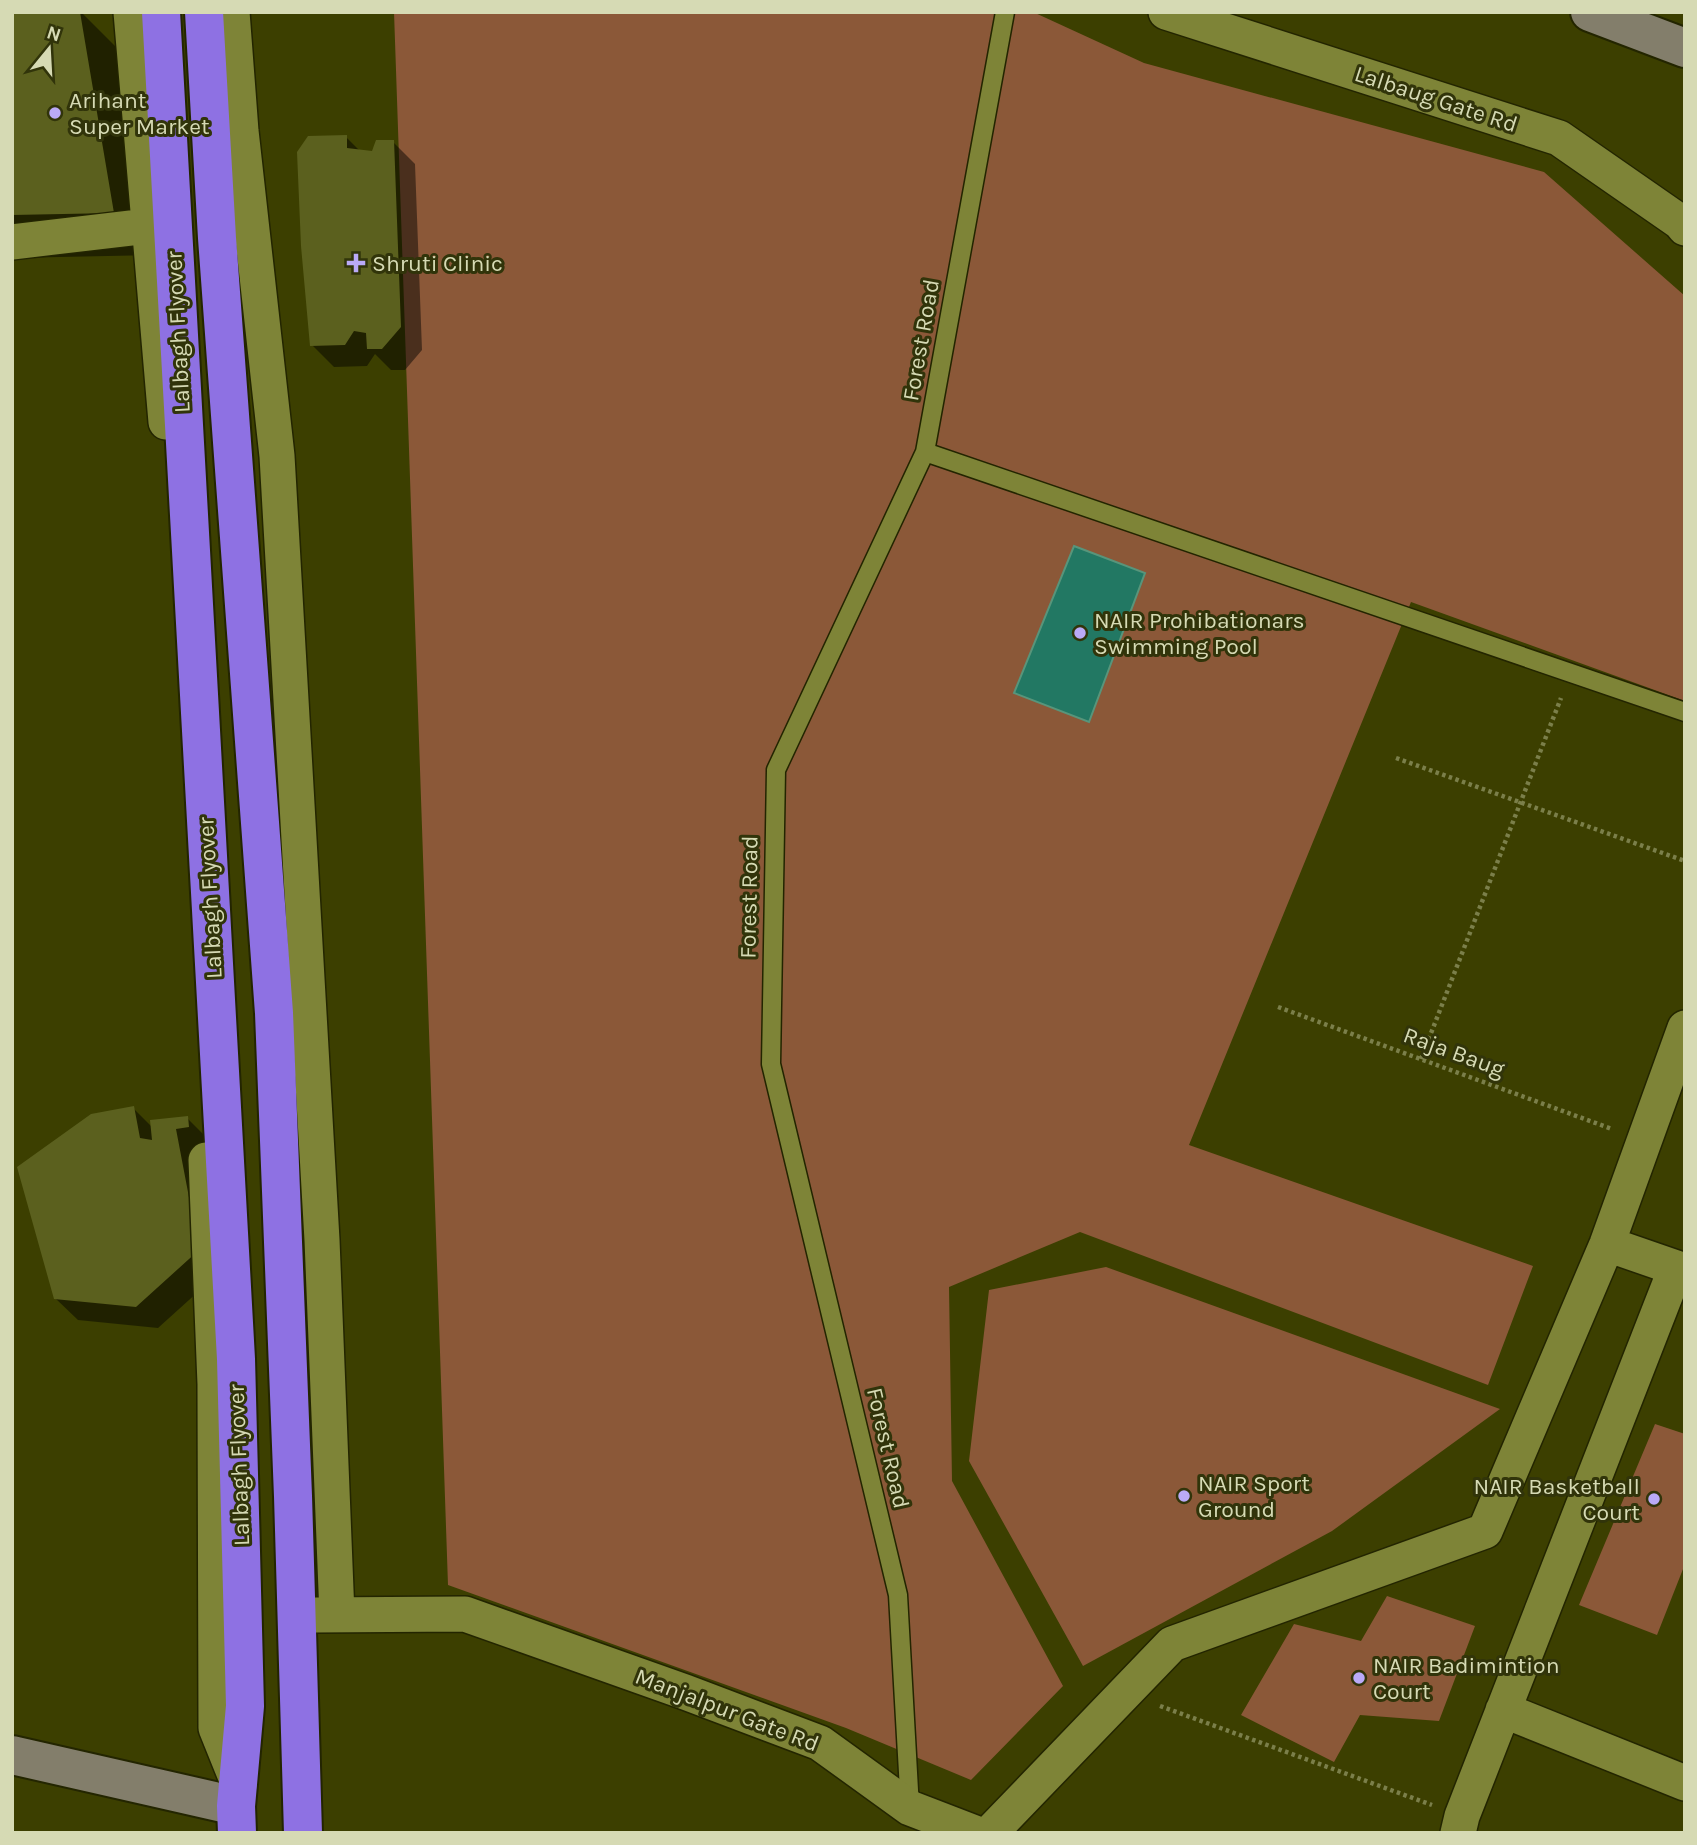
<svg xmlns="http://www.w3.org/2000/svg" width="1697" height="1845" font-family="Karla,sans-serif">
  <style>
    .green { fill: #8b5838 }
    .water { fill: #227863; stroke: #58957b; stroke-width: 2 }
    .shadow { fill: #0007 }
    .building { fill: #5b601e }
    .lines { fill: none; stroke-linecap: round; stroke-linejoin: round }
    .lane-casing { stroke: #232500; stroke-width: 21 }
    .street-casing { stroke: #232500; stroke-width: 38 }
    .secondary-casing { stroke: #232500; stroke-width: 42 }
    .highway-casing { stroke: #232500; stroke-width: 42 }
    .path { stroke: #7b7f4a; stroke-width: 4.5; stroke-dasharray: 3.5 3.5; stroke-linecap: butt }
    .lane { stroke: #7e8437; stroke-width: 18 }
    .street { stroke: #7e8437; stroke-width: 35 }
    .secondary { stroke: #837e6b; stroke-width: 38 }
    .highway { stroke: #8e71e3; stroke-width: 38 }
    .poi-dot { fill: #baaaf7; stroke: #31340a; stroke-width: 2.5 }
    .labels { text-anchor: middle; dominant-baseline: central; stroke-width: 6; stroke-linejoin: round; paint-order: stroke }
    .street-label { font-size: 23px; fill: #d6dab4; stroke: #31340a }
    .poi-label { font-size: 23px; fill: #d6dab4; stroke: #31340a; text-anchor: start }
  </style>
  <rect width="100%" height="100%" fill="#3c3f00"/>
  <path class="green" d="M394,12H1033L1144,63L1544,172L1685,296V701L1411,602L1189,1145L1533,1266L1488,1385L1080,1232L949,1287L952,1481L1063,1686L971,1780L846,1728L448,1585Z
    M1106,1267L1500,1409L1332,1531L1083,1666L969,1461L989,1290Z
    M1655,1424L1685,1434V1564L1657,1635L1579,1605Z
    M1387,1596L1475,1626L1439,1721L1360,1715L1334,1762L1241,1715L1294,1624L1361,1641Z"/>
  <path class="water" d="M1074,546L1145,573L1089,722L1014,693Z"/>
  <path class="shadow" d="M12,12H81L121,52L156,255L12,258Z
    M346,137L361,152L373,153L393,142L415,164L422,350L405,370H391L375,354L367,366L334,367L312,345Z
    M133,1108L153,1128L187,1118L209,1140L220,1272L158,1328L78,1320L55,1298Z"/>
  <path class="building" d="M12,12H80L114,213L12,215Z
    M347,135V148L372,151L376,140H394L401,327L382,349H367L366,333L354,331L345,345L310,346L301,246L297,152L308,136Z
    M134,1106L140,1138L152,1140L150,1120L188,1116L189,1127L176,1129L199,1250L136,1307L54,1299L17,1167L91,1114Z"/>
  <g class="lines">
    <g class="lane-casing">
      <path id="lane" d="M925,452L1685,712
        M910,1808L898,1595L771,1064L776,770L925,452L1005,12"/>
    </g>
    <g class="street-casing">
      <path id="street" d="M131,12L166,422
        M232,12L241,131L277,456L322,1240L337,1615
        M1166,12L1559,138L1680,222L1685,228
        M12,242L148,226
        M206,1160L215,1384L216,1728L239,1785
        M1607,1244L1685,1271
        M313,1615L465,1614L685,1692L820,1743L910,1808L975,1833
        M1503,1710L1685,1783
        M990,1833L1172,1644L1485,1531L1607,1244L1685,1028
        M1458,1833L1462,1816L1676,1268"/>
    </g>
    <g class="secondary-casing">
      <path id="secondary" d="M1590,12L1685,48
        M12,1755L236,1806"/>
    </g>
    <g class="highway-casing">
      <path id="highway" d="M161,12L236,1359L245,1706L236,1806L237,1833
        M204,12L217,238L274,1013L293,1496L303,1833"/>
    </g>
    <path class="path" d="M1396,758L1685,861
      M1278,1007L1612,1129
      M1421,1059L1561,698
      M1160,1706L1432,1805"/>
    <use href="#lane" class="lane"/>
    <use href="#street" class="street"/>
    <use href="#secondary" class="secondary"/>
    <use href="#highway" class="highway"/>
  </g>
  <g class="poi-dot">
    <circle cx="55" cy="113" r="7"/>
    <path d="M352.5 252.5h7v7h7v7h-7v7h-7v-7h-7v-7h7z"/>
    <circle cx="1080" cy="633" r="7"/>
    <circle cx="1184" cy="1496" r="7"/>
    <circle cx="1654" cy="1499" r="7"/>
    <circle cx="1359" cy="1678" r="7"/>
  </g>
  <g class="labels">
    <g class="street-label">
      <text transform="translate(1436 99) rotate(18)">Lalbaug Gate Rd</text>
      <text transform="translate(178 332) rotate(-93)">Lalbagh Flyover</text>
      <text transform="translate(921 340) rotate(-80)">Forest Road</text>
      <text transform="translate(749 897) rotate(-89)">Forest Road</text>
      <text transform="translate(210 898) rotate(-93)">Lalbagh Flyover</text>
      <text transform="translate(1454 1052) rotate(20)">Raja Baug</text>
      <text transform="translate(888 1448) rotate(77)">Forest Road</text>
      <text transform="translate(239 1465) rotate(-92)">Lalbagh Flyover</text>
      <text transform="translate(727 1710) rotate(21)">Manjalpur Gate Rd</text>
    </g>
    <g class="poi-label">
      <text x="69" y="100">Arihant<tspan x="69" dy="26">Super Market</tspan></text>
      <text x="372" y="263">Shruti Clinic</text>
      <text x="1094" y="620">NAIR Prohibationars<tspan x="1094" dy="26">Swimming Pool</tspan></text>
      <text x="1198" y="1483">NAIR Sport<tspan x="1198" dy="26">Ground</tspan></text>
      <text x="1640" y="1486" text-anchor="end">NAIR Basketball<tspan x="1640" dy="26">Court</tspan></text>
      <text x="1373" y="1665">NAIR Badimintion<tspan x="1373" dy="26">Court</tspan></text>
    </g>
  </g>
  <rect width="1697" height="1845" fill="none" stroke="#d6dab4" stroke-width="28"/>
  <g transform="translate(49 49) rotate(18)" stroke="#31340a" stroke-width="5" paint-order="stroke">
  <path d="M0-5L12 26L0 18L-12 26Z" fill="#d6dab4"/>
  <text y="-10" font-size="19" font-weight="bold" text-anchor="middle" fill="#d6dab4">N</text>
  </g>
</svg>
